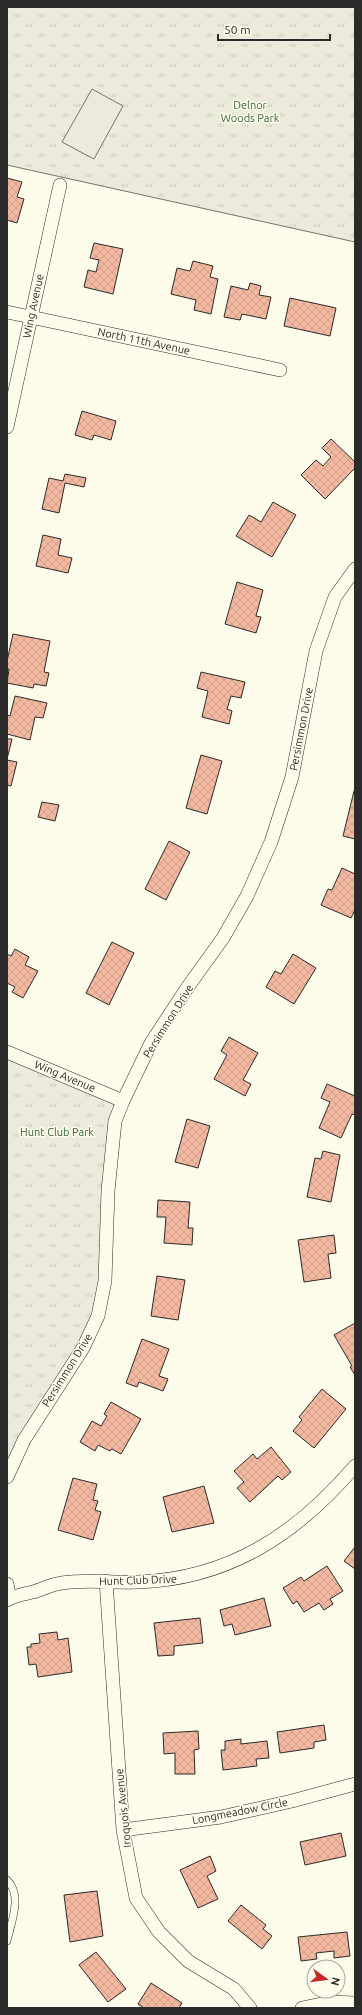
<svg xmlns="http://www.w3.org/2000/svg" width="362" height="2015" font-family="Ubuntu,sans-serif">
  <style>
    .park { fill: url(#park-tufts); stroke: #74746e }
    .parking { fill: #eceadb; stroke: #74746e }
    .building { fill: url(#building-cross-hatch); stroke: #2b2b2b }
    .lines { fill: none; stroke-linecap: round; stroke-linejoin: round }
    .service-casing { stroke: #2b2b2b; stroke-width: 8 }
    .minor-casing { stroke: #2b2b2b; stroke-width: 14 }
    .service { stroke: #fdfbea; stroke-width: 7 }
    .minor { stroke: #fdfbea; stroke-width: 13 }
    .labels { text-anchor: middle; dominant-baseline: central; stroke-width: 3; stroke-linejoin: round; paint-order: stroke }
    .park-label { font-size: 11px; fill: #34623c; stroke: #fdfbea }
    .street-label { font-size: 11px; fill: #2b2b2b; stroke: #fdfbea }
  </style>
  <defs>
    <pattern id="park-tufts" width="24" height="20" patternUnits="userSpaceOnUse"><rect width="24" height="20" fill="#ecebdb"/><path d="M3 7l-1-3M5 7V3M7 7l1-3M15 17l-1-3M17 17v-4M19 17l1-3" fill="none" stroke="#cbcabc"/></pattern>
    <pattern id="building-cross-hatch" width="8" height="8" patternUnits="userSpaceOnUse"><rect width="8" height="8" fill="#f2b8a0"/><path d="M0 0l8 8M0 8l8-8" fill="none" stroke="#d09e8a"/></pattern>
  </defs>
  <rect width="100%" height="100%" fill="#fdfbea"/>
  <path class="park" d="M7,7H355V242L7,165Z
    M7,1054L114,1102L115,1121L107,1137L101,1274L93,1317L7,1472Z"/>
  <path class="parking" d="M92,89L123,106L94,159L62,142Z"/>
  <path class="building" d="M7,178L22,182L17,197L24,199L17,223L7,220Z
    M94,243L123,249L113,294L84,287L88,270L96,272L99,260L90,258Z
    M193,261L213,266L210,277L218,279L211,314L194,310L196,300L171,294L177,268L190,271Z
    M250,283L261,286L259,295L271,297L266,319L242,314L240,320L224,317L231,286L248,290Z
    M290,298L336,308L330,336L284,326Z
    M82,411L116,421L111,440L94,435L92,440L75,435Z
    M331,439L355,462V468L325,499L301,475L316,460L323,466L331,457L322,448Z
    M65,474L86,478L84,487L65,483L59,513L42,509L49,478L63,481Z
    M273,502L296,515L272,557L236,536L249,515L261,522Z
    M43,535L61,539L58,555L72,558L68,573L36,566Z
    M237,582L263,590L256,616L261,617L256,633L225,624Z
    M13,634L50,641L44,672L49,673L46,686L34,684L33,688L7,683L9,669H7V661Z
    M201,672L245,682L241,698L231,696L227,709L232,711L229,724L202,717L208,691L197,688Z
    M15,696L47,703L43,718L35,717L30,740L7,734V715L10,716Z
    M7,739H12L7,759Z
    M201,755L222,761L207,814L186,808Z
    M7,760L17,762L11,786L7,785Z
    M354,791H355V839L343,836Z
    M42,802L59,805L55,821L38,817Z
    M169,841L190,852L166,900L145,889Z
    M342,868L355,874V910L351,918L321,905L328,889L332,890Z
    M112,942L134,953L109,1005L86,993Z
    M15,949L29,957L25,965L38,971L23,998L12,992L15,987L7,983V954L11,956Z
    M293,954L316,968L294,1004L266,987L275,971L281,974Z
    M229,1037L258,1053L243,1080L251,1084L245,1096L214,1079L227,1055L221,1051Z
    M327,1084L355,1096V1115L352,1114L341,1138L319,1128L330,1102L321,1098Z
    M187,1119L210,1126L198,1168L175,1162Z
    M323,1151L340,1155L331,1202L307,1197L315,1158L321,1159Z
    M158,1200L190,1202L188,1228H193L192,1245L164,1243L166,1217H157Z
    M334,1235L336,1253L328,1254L331,1278L304,1282L298,1240Z
    M157,1276L185,1280L178,1320L151,1316Z
    M355,1323V1375L350,1367L352,1366L334,1335Z
    M142,1339L169,1349L159,1376L168,1379L163,1391L139,1382L137,1387L126,1383Z
    M322,1389L346,1409L314,1448L293,1431L302,1420L299,1417Z
    M111,1402L141,1419L121,1454L112,1449L110,1451L98,1445L95,1451L80,1442L92,1421L101,1426L107,1416L104,1414Z
    M271,1447L291,1472L282,1480L278,1476L250,1502L237,1488L244,1482L234,1471L253,1454L257,1459Z
    M73,1478L97,1484L93,1500L98,1501L95,1510L101,1512L93,1540L58,1530Z
    M204,1486L214,1523L172,1532L163,1497Z
    M355,1547V1569L344,1561Z
    M327,1566L343,1591L330,1599L333,1604L324,1610L319,1603L304,1612L297,1601L293,1604L283,1588L301,1577L304,1581Z
    M264,1598L271,1626L235,1635L232,1624L224,1626L220,1610Z
    M200,1618L203,1643L174,1646V1655L158,1656L154,1623Z
    M57,1632L58,1640L68,1638L72,1672L38,1677L36,1664L29,1665L27,1647H31V1644L40,1643L39,1634Z
    M324,1725L326,1740L314,1742V1748L280,1753L277,1732Z
    M198,1731L199,1749L194,1750L195,1774H175V1753L164,1754L163,1733Z
    M241,1739V1744L267,1741L269,1758L256,1759L257,1766L223,1770L221,1750H225V1741Z
    M341,1833L346,1856L305,1865L300,1842Z
    M210,1856L216,1871L207,1876L218,1899L198,1908L180,1870Z
    M97,1891L103,1936L70,1942L64,1895Z
    M241,1905L266,1925L263,1929L272,1936L262,1949L228,1921Z
    M347,1932L350,1956L334,1958V1951L316,1953L317,1959L301,1961L298,1937Z
    M96,1952L126,1989L108,2002L79,1965Z
    M151,1983L182,2003L179,2008H144L138,2004Z"/>
  <g class="lines">
    <g class="service-casing">
      <path id="service" d="M7,1880C23,1895 11,1923 7,1941"/>
    </g>
    <g class="minor-casing">
      <path id="minor" d="M7,312L280,370
        M7,427L60,185
        M7,1052L123,1101
        M7,1477L24,1440L83,1348L98,1316L105,1281L108,1191L115,1121L123,1101L151,1043L187,988L223,938L247,896L271,842L292,777L316,651L335,597L355,569
        M106,1581L123,1830L136,1898L159,1932L188,1961L234,1989L250,2008
        M7,1584L10,1598
        M7,1600C15,1595 25,1594 33,1592C43,1589 52,1584 62,1583C87,1579 113,1583 138,1582C229,1579 297,1534 355,1466
        M123,1830L221,1817L292,1801L355,1784
        M302,2008L331,2002L355,2003"/>
    </g>
    <use href="#service" class="service"/>
    <use href="#minor" class="minor"/>
  </g>
  <g class="labels">
    <g class="park-label">
      <text x="250" y="105">Delnor<tspan x="250" dy="13">Woods Park</tspan></text>
      <text x="57" y="1132">Hunt Club Park</text>
    </g>
    <g class="street-label">
      <text transform="translate(33 306) rotate(-78)">Wing Avenue</text>
      <text transform="translate(144 341) rotate(12)">North 11th Avenue</text>
      <text transform="translate(301 729) rotate(-79)">Persimmon Drive</text>
      <text transform="translate(168 1021) rotate(-58)">Persimmon Drive</text>
      <text transform="translate(65 1076) rotate(23)">Wing Avenue</text>
      <text transform="translate(67 1370) rotate(-58)">Persimmon Drive</text>
      <text transform="translate(138 1580) rotate(-2)">Hunt Club Drive</text>
      <text transform="translate(123 1808) rotate(-96)">Iroquois Avenue</text>
      <text transform="translate(240 1811) rotate(-11)">Longmeadow Circle</text>
    </g>
  </g>
  <rect width="362" height="2015" fill="none" stroke="#2b2b2b" stroke-width="16"/>
  <g transform="translate(326 1979) rotate(104)"><circle r="19" fill="#fdfbea" stroke="#a9a89e"/>
  <path d="M0-3L7 15L0 10L-7 15Z" fill="#c62828"/>
  <text y="-6" font-size="11" font-weight="bold" text-anchor="middle" fill="#2b2b2b">N</text>
  </g>
  <path d="M218 34v6h112v-6" fill="none" stroke="#2b2b2b" stroke-width="2"/>
  <text x="224" y="34" font-size="12" fill="#2b2b2b" stroke="#fdfbea" stroke-width="3" paint-order="stroke">50 m</text>
</svg>
